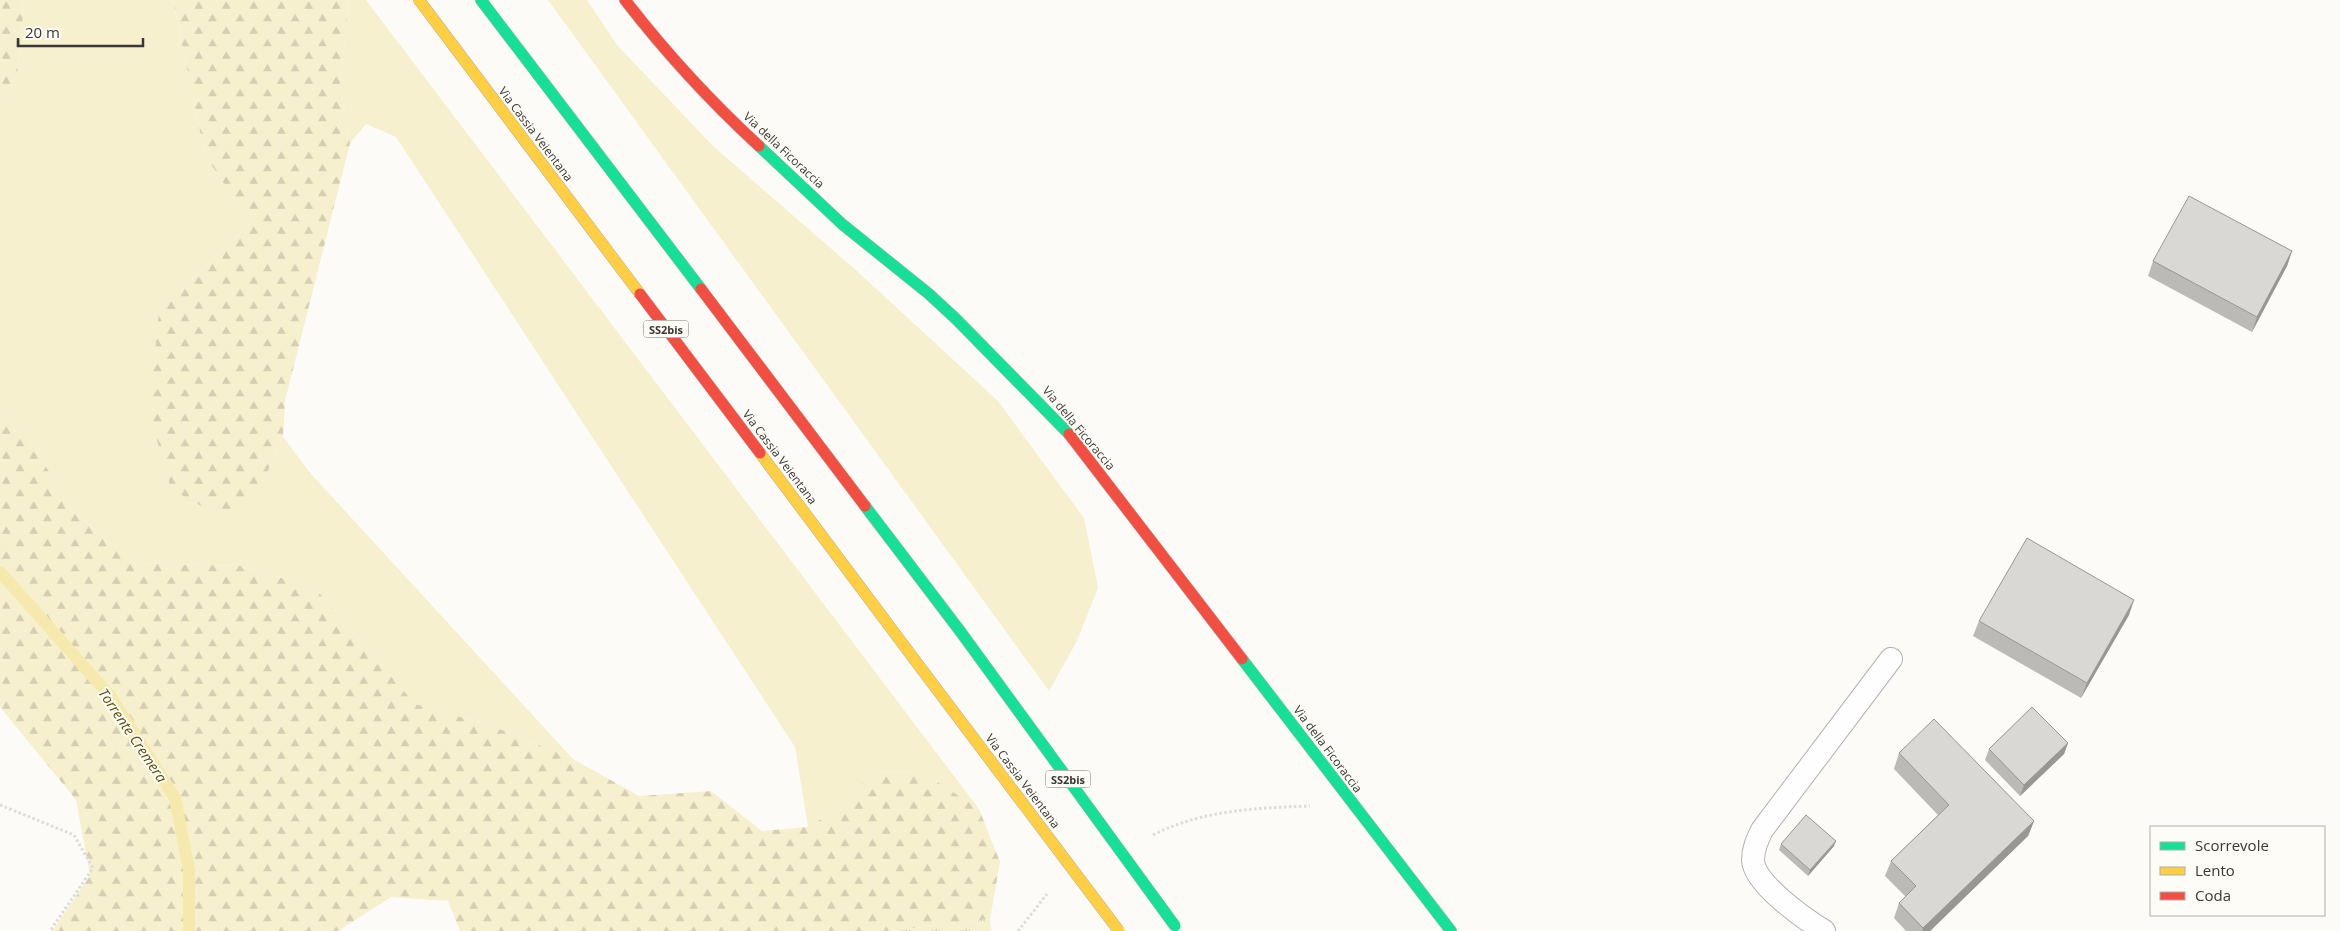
<svg xmlns="http://www.w3.org/2000/svg" width="2340" height="931" font-family="'Open Sans',sans-serif">
  <style>
    .green { fill: #f7f0ce }
    .forest { fill: url(#forest-firs) }
    .park { fill: url(#park-tufts) }
    .lines { fill: none; stroke-linecap: round; stroke-linejoin: round }
    .stream { stroke: #f5e9ad; stroke-width: 12 }
    .lane-casing { stroke: #b1b1ae; stroke-width: 24 }
    .fast-casing { stroke: #b1b1ae; stroke-width: 12 }
    .slow-casing { stroke: #b1b1ae; stroke-width: 12 }
    .jam-casing { stroke: #b1b1ae; stroke-width: 12 }
    .path { stroke: #dcdcdb; stroke-width: 3; stroke-dasharray: 2.5 2.5; stroke-linecap: butt }
    .lane { stroke: #fffefe; stroke-width: 22 }
    .fast { stroke: #16e098; stroke-width: 11 }
    .slow { stroke: #ffcf43; stroke-width: 11 }
    .jam { stroke: #f24e42; stroke-width: 11 }
    .fast-bridge-casing { stroke: #b1b1ae; stroke-width: 12; stroke-linecap: butt }
    .slow-bridge-casing { stroke: #b1b1ae; stroke-width: 12; stroke-linecap: butt }
    .fast-bridge { stroke: #16e098; stroke-width: 11 }
    .slow-bridge { stroke: #ffcf43; stroke-width: 11 }
    .wall { fill: #bbbab7 }
    .shaded-wall { fill: #989795 }
    .building { fill: #d9d8d5; stroke: #989795 }
    .labels { text-anchor: middle; dominant-baseline: central; stroke-width: 4; stroke-linejoin: round; paint-order: stroke }
    .shield { fill: #fdfcf6; stroke: #73726f; stroke-width: 1 }
    .shield-label { font-size: 11px; font-weight: bold; fill: #383735 }
    .street-label { font-size: 12px; fill: #383735; stroke: #fdfcf6 }
    .water-label { font-size: 14px; font-style: italic; fill: #574b07; stroke: #fdfcf6 }
  </style>
  <defs>
    <pattern id="forest-firs" width="22" height="20" patternUnits="userSpaceOnUse" patternTransform="scale(1.25)"><rect width="22" height="20" fill="#f7f0ce"/><path d="M5 1l3.5 6h-7zM16 11l3.5 6h-7z" fill="#d4ceb2"/></pattern>
    <pattern id="park-tufts" width="24" height="20" patternUnits="userSpaceOnUse" patternTransform="scale(1.25)"><rect width="24" height="20" fill="#f7f0ce"/><path d="M3 7l-1-3M5 7V3M7 7l1-3M15 17l-1-3M17 17v-4M19 17l1-3" fill="none" stroke="#d4ceb2"/></pattern>
  </defs>
  <rect width="100%" height="100%" fill="#fcfbf7"/>
  <path class="green" d="M21,0H173L205,155L250,224L159,311L265,477L283,437L312,475L573,759L492,726L415,704L315,588L241,566L135,563L70,509L25,429L0,409V104L17,76L24,5Z
    M349,0H366L979,809L922,772L873,773L833,812L808,827L795,747L396,137L366,124L350,143L340,84Z
    M548,0H587L617,45L713,146L858,272L998,401L1084,518L1098,588L1077,641L1049,691Z"/>
  <path class="forest" d="M0,0H21L24,5L17,76L0,104Z
    M173,0H349L340,84L350,143L285,401L283,437L265,477L223,518L171,489L149,412L159,311L250,224L205,155Z
    M0,409L25,429L70,509L135,563L241,566L315,588L415,704L492,726L573,759L639,796L711,791L762,831L808,827L833,812L873,773L922,772L979,809L1000,862L990,919L892,931H460L448,901L391,897L338,931H52L90,876L76,800L0,707Z"/>
  <path class="park" d="M990,919L991,931H892Z"/>
  <g class="lines">
    <path class="stream" d="M0,572L111,697L175,798L189,870V931"/>
    <g class="lane-casing">
      <path id="lane" d="M1824,931C1805,919 1754,884 1753,860C1753,849 1757,840 1762,830L1891,659"/>
    </g>
    <g class="fast-casing">
      <path id="fast" d="M481,0L701,289
        M759,146L842,224L929,294L956,319L1069,434
        M865,506L960,631
        M1242,659L1451,931"/>
    </g>
    <g class="slow-casing">
      <path id="slow" d="M419,0L640,294
        M760,453L914,659"/>
    </g>
    <g class="jam-casing">
      <path id="jam" d="M625,0C666,53 710,101 759,146
        M701,289L865,506
        M640,294L760,453
        M1069,434L1242,659"/>
    </g>
    <path class="path" d="M0,805L74,835L93,868L50,931
      M1153,835C1202,810 1255,808 1310,806
      M1018,931L1047,894"/>
    <use href="#lane" class="lane"/>
    <use href="#fast" class="fast"/>
    <use href="#slow" class="slow"/>
    <use href="#jam" class="jam"/>
    <g class="fast-bridge-casing">
      <path id="fast-bridge" d="M960,631L1175,926"/>
    </g>
    <g class="slow-bridge-casing">
      <path id="slow-bridge" d="M914,659L1119,931"/>
    </g>
    <use href="#fast-bridge" class="fast-bridge"/>
    <use href="#slow-bridge" class="slow-bridge"/>
  </g>
  <path class="wall" d="M2292,251L2287,266L2252,332L2148,276L2153,261Z
    M2129,615L2081,698L1973,636L1979,621Z
    M2068,743L2064,754L2020,796L1985,760L1989,749Z
    M1899,753L2034,821L2028,836L1930,931H1906L1894,918L1899,903L1906,897L1885,876L1891,861L1938,815L1894,769Z
    M1781,844L1834,846L1808,876L1779,850Z"/>
  <path class="shaded-wall" d="M2292,251L2287,266L2252,332L2257,317Z
    M2134,600L2129,615L2081,698L2087,683Z
    M2068,743L2064,754L2020,796L2024,785Z
    M2034,821L2028,836L1930,931H1922L1923,928Z
    M1836,841L1834,846L1808,876L1810,870Z"/>
  <path class="building" d="M2189,196L2292,251L2257,317L2153,261Z
    M2027,538L2134,600L2087,683L1979,621Z
    M2032,707L2068,743L2024,785L1989,749Z
    M1934,719L2034,821L1923,928L1899,903L1916,886L1891,861L1949,805L1899,753Z
    M1806,815L1836,841L1810,870L1781,844Z"/>
  <g class="labels">
    <g class="shield">
      <rect x="643.5" y="320.5" width="45" height="17" rx="4"/>
      <rect x="1045.5" y="770.5" width="45" height="17" rx="4"/>
    </g>
    <g class="shield-label">
      <text x="666" y="329">SS2bis</text>
      <text x="1068" y="779">SS2bis</text>
    </g>
    <g class="street-label">
      <text transform="translate(536 134) rotate(53)">Via Cassia Veientana</text>
      <text transform="translate(784 150) rotate(43)">Via della Ficoraccia</text>
      <text transform="translate(1079 428) rotate(50)">Via della Ficoraccia</text>
      <text transform="translate(780 457) rotate(53)">Via Cassia Veientana</text>
      <text transform="translate(1328 749) rotate(53)">Via della Ficoraccia</text>
      <text transform="translate(1023 781) rotate(53)">Via Cassia Veientana</text>
    </g>
    <g class="water-label">
      <text transform="translate(133 735) rotate(56)">Torrente Cremera</text>
    </g>
  </g>
  <rect x="2150" y="826" width="175" height="90" fill="#fdfcf6" stroke="#aeada9"/>
  <rect x="2160" y="842" width="25" height="8" fill="#16e098" stroke="#aeada9"/>
  <text x="2195" y="851" font-size="15" fill="#383735">Scorrevole</text>
  <rect x="2160" y="867" width="25" height="8" fill="#ffcf43" stroke="#aeada9"/>
  <text x="2195" y="876" font-size="15" fill="#383735">Lento</text>
  <rect x="2160" y="892" width="25" height="8" fill="#f24e42" stroke="#aeada9"/>
  <text x="2195" y="901" font-size="15" fill="#383735">Coda</text>
  <path d="M18 38v8h125v-8" fill="none" stroke="#383735" stroke-width="2.5"/>
  <text x="25" y="38" font-size="15" fill="#383735" stroke="#fdfcf6" stroke-width="4" paint-order="stroke">20 m</text>
</svg>
